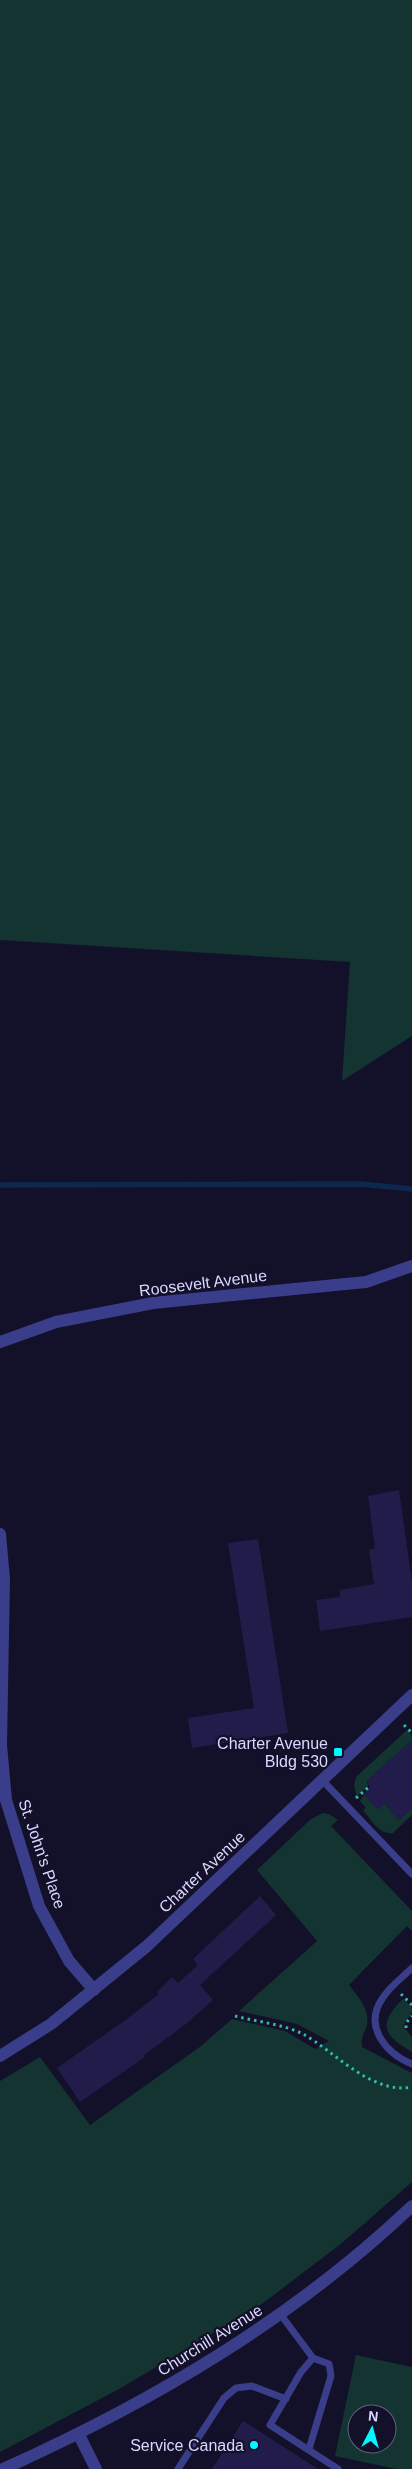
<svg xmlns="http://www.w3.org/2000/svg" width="412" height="2469" font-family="Helvetica,sans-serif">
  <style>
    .green { fill: #133430; fill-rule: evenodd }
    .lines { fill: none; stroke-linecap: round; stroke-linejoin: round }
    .stream { stroke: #0c284d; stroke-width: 5.5 }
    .building { fill: #221c4b }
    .path { stroke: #2ebdab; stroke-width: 3; stroke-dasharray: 2.5 4; stroke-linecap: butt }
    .service { stroke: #3a3d89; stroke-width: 7 }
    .minor { stroke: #3a3d89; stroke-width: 12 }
    .poi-dot { fill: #04f7ff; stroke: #131029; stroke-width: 2 }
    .labels { text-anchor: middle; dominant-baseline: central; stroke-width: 4.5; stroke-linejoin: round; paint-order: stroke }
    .street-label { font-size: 16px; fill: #dad8ff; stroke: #131029 }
    .poi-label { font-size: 16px; fill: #dad8ff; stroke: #131029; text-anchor: end }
  </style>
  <rect width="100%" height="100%" fill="#131029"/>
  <path class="green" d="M0,0H412V1036L342,1081L350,962L0,940Z
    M407,1730L412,1736V1740L367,1781L368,1786L357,1796L354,1786L356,1777Z
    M364,1794L378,1809L384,1803L399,1820L412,1808V1815L393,1833C379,1835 371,1820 363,1810L366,1808L360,1801Z
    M323,1813L329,1814L338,1820L331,1826L412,1911V1931L407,1926L349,1985C358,1997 372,2011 366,2028C363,2035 361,2039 362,2047L412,2073V2182L342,2243L262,2304L121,2388L0,2452V2081L40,2057L90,2125L201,2046L232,2019L285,2031L315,2049L329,2041L297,2024L239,2011L317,1941L257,1870L311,1819Z
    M403,1999L412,2007V2012L403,2026L412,2037V2052C382,2035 378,2023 403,1999Z
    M356,2355L412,2367V2469H396L335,2456ZM357,2414H387V2444H357Z"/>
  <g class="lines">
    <path class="stream" d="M0,1185L361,1184L412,1189"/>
  </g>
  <path class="building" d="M399,1490L412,1582V1617L320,1631L316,1600L340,1597V1590L374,1584L369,1550L375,1548L368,1496Z
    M258,1539L288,1733L192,1748L188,1718L254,1708L228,1543Z
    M412,1740V1808L399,1820L384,1803L379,1810L364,1794L370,1788L367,1781Z
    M260,1896L276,1915L200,1985L213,2000L186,2024L144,2055L145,2057L80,2102L57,2068L127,2019L159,1994L157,1992L172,1977L178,1983L198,1965L193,1959Z
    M243,2421L318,2469H212Z"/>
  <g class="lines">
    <path class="path" d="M404,1725L412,1733
      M356,1798L369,1787
      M401,1994L412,2005
      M235,2016C257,2022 283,2024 303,2034C334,2051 372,2095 412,2087
      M406,2028V2023L412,2016"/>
    <path class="service" d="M323,1781L412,1874
      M412,1968C402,1978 389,1987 382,1999C363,2027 387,2054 412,2064
      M281,2315L313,2358L329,2364L331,2376L309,2449
      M313,2358L301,2372L270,2425L338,2469
      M178,2469L224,2398L236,2388L252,2386L286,2399"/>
    <path class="minor" d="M0,1342L56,1322L153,1303L366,1282L412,1266
      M0,1534L4,1579L1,1745L6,1800L39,1906L69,1961L94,1990
      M0,2056L51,2024L147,1946L412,1695
      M79,2435L96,2469
      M3,2469C152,2402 293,2319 412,2206"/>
  </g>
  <g class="poi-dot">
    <rect x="333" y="1747" width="10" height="10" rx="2.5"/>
    <circle cx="254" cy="2445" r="5"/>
  </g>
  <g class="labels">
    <g class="street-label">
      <text transform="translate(203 1283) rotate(-7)">Roosevelt Avenue</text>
      <text transform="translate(42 1854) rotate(71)">St. John's Place</text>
      <text transform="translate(202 1872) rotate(-43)">Charter Avenue</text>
      <text transform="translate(210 2340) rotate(-32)">Churchill Avenue</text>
    </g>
    <g class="poi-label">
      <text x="328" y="1743">Charter Avenue<tspan x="328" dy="18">Bldg 530</tspan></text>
      <text x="244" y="2445">Service Canada</text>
    </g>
  </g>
  <g transform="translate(372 2429) rotate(6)"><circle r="24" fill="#131029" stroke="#63607f"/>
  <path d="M0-4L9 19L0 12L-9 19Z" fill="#04f7ff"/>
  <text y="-8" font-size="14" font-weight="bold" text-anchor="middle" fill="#dad8ff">N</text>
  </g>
</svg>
